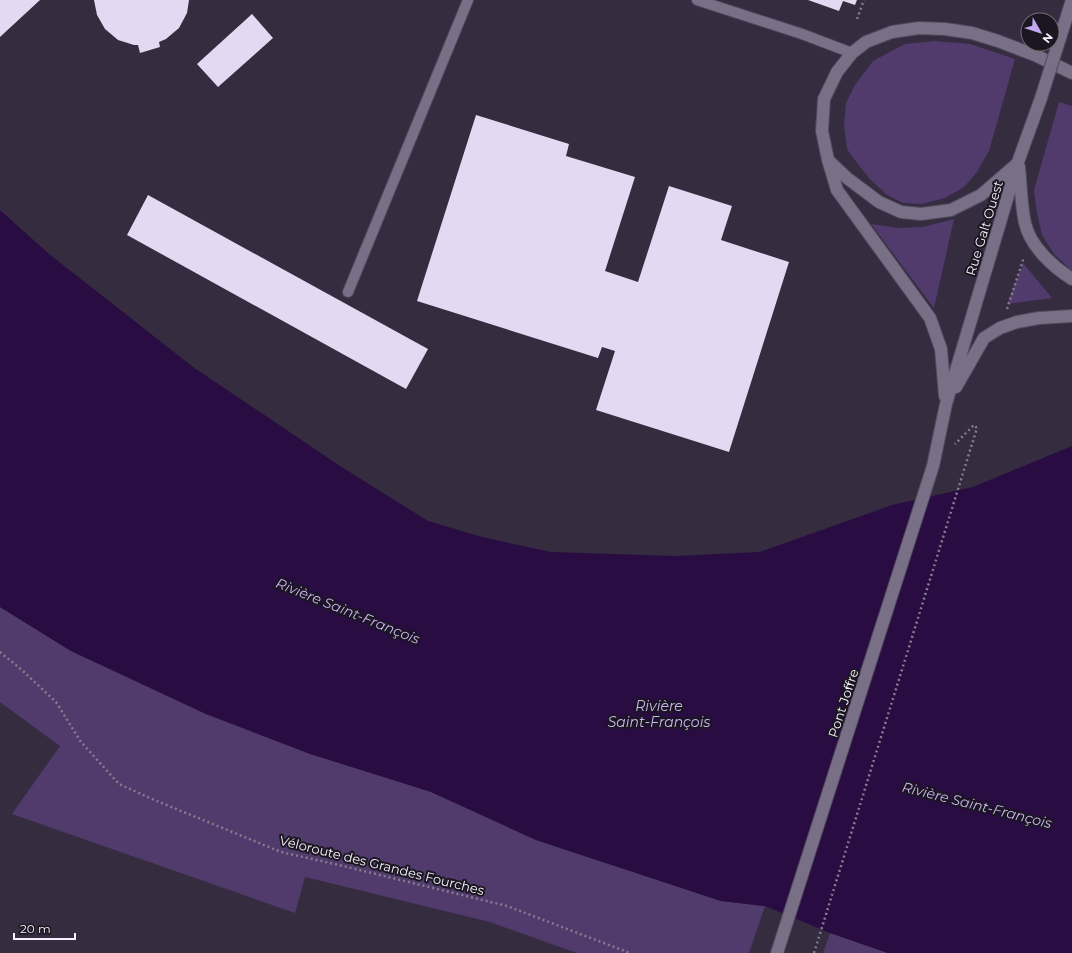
<svg xmlns="http://www.w3.org/2000/svg" width="1072" height="953" font-family="Montserrat,sans-serif">
  <style>
    .green { fill: #513b6d }
    .water { fill: #280c42 }
    .building { fill: #e3d9f3 }
    .lines { fill: none; stroke-linecap: round; stroke-linejoin: round }
    .service-casing { stroke: #50495b; stroke-width: 12 }
    .secondary-casing { stroke: #50495b; stroke-width: 14 }
    .path { stroke: #847d8e; stroke-width: 2.5; stroke-dasharray: 2 3; stroke-linecap: butt }
    .service { stroke: #797087; stroke-width: 10 }
    .secondary { stroke: #797087; stroke-width: 12 }
    .secondary-bridge-casing { stroke: #50495b; stroke-width: 14; stroke-linecap: butt }
    .secondary-bridge { stroke: #797087; stroke-width: 12 }
    .labels { text-anchor: middle; dominant-baseline: central; stroke-width: 4; stroke-linejoin: round; paint-order: stroke }
    .street-label { font-size: 13px; fill: #f6f1fe; stroke: #1a1720 }
    .water-label { font-size: 14px; font-style: italic; fill: #cfb2f8; stroke: #1a1720 }
  </style>
  <rect width="100%" height="100%" fill="#352c40"/>
  <path class="green" d="M935,41L970,44L1015,59L989,151L977,172L964,187L945,198L921,204L903,203L887,195L870,179L857,163L847,149L844,124L846,103L855,85L873,61L905,44Z
    M1059,102L1072,106V271L1054,254L1042,235L1037,213L1034,190Z
    M954,219L934,308L871,224L898,228L923,227Z
    M1023,263L1052,298L1007,304Z
    M0,607L71,651L206,714L431,792L536,840L721,901L765,906L749,953H577L490,922L305,877L295,913L12,814L60,746L0,702Z
    M830,933L888,953H823Z"/>
  <path class="water" d="M0,210L49,254L193,367L340,466L428,521L482,537L551,552L676,556L760,552L892,505L973,487L1072,446V953H888L830,933L765,906L721,901L536,840L431,792L310,754L206,714L71,651L0,607Z"/>
  <path class="building" d="M0,0H40L0,37Z
    M94,0H189L187,13L179,28L166,39L159,42L160,47L140,53L138,45H134L118,40L105,29L97,15Z
    M808,0H857L855,5L843,1L839,11Z
    M252,14L273,38L218,87L197,64Z
    M476,115L569,144L566,156L635,177L605,271L638,282L669,186L732,206L721,240L789,262L729,452L596,410L615,351L602,347L598,358L417,301Z
    M148,195L428,349L406,389L127,235Z"/>
  <g class="lines">
    <g class="service-casing">
      <path id="service" d="M697,0L802,34L852,53
        M348,292L468,0"/>
    </g>
    <g class="secondary-casing">
      <path id="secondary" d="M828,160L847,178L879,202L901,212L921,214L951,210L981,195L1018,163
        M1019,167C1021,184 1021,206 1025,223C1030,246 1053,267 1072,279
        M956,387L984,338L1000,328L1017,322L1039,318L1072,316
        M945,396L941,349L930,318L837,190L828,160L822,131L824,99L837,72L852,53L866,42L892,32L919,28L945,29L972,33L998,41L1037,56L1072,73
        M777,953L933,466L946,404L1018,162L1041,98"/>
    </g>
    <path class="path" d="M857,19L864,0
      M1007,309L1024,257
      M0,652L23,671L56,702L81,742L119,784L152,799L281,852L339,865L507,906L630,953
      M814,953L977,428L974,425L955,444"/>
    <use href="#service" class="service"/>
    <use href="#secondary" class="secondary"/>
    <g class="secondary-bridge-casing">
      <path id="secondary-bridge" d="M1041,98L1072,0"/>
    </g>
    <use href="#secondary-bridge" class="secondary-bridge"/>
  </g>
  <g class="labels">
    <g class="street-label">
      <text transform="translate(984 228) rotate(-73)">Rue Galt Ouest</text>
      <text transform="translate(843 703) rotate(-72)">Pont Joffre</text>
      <text transform="translate(382 865) rotate(14)">Véloroute des Grandes Fourches</text>
    </g>
    <g class="water-label">
      <text transform="translate(348 611) rotate(22)">Rivière Saint-François</text>
      <text x="659" y="706">Rivière<tspan x="659" dy="16">Saint-François</tspan></text>
      <text transform="translate(977 805) rotate(14)">Rivière Saint-François</text>
    </g>
  </g>
  <g transform="translate(1040 32) rotate(129)"><circle r="19" fill="#1a1720" stroke="#726e79"/>
  <path d="M0-3L7 15L0 10L-7 15Z" fill="#c5a6f0"/>
  <text y="-6" font-size="11" font-weight="bold" text-anchor="middle" fill="#f6f1fe">N</text>
  </g>
  <path d="M14 933v6h61v-6" fill="none" stroke="#f6f1fe" stroke-width="2"/>
  <text x="20" y="933" font-size="12" fill="#f6f1fe" stroke="#1a1720" stroke-width="3" paint-order="stroke">20 m</text>
</svg>
